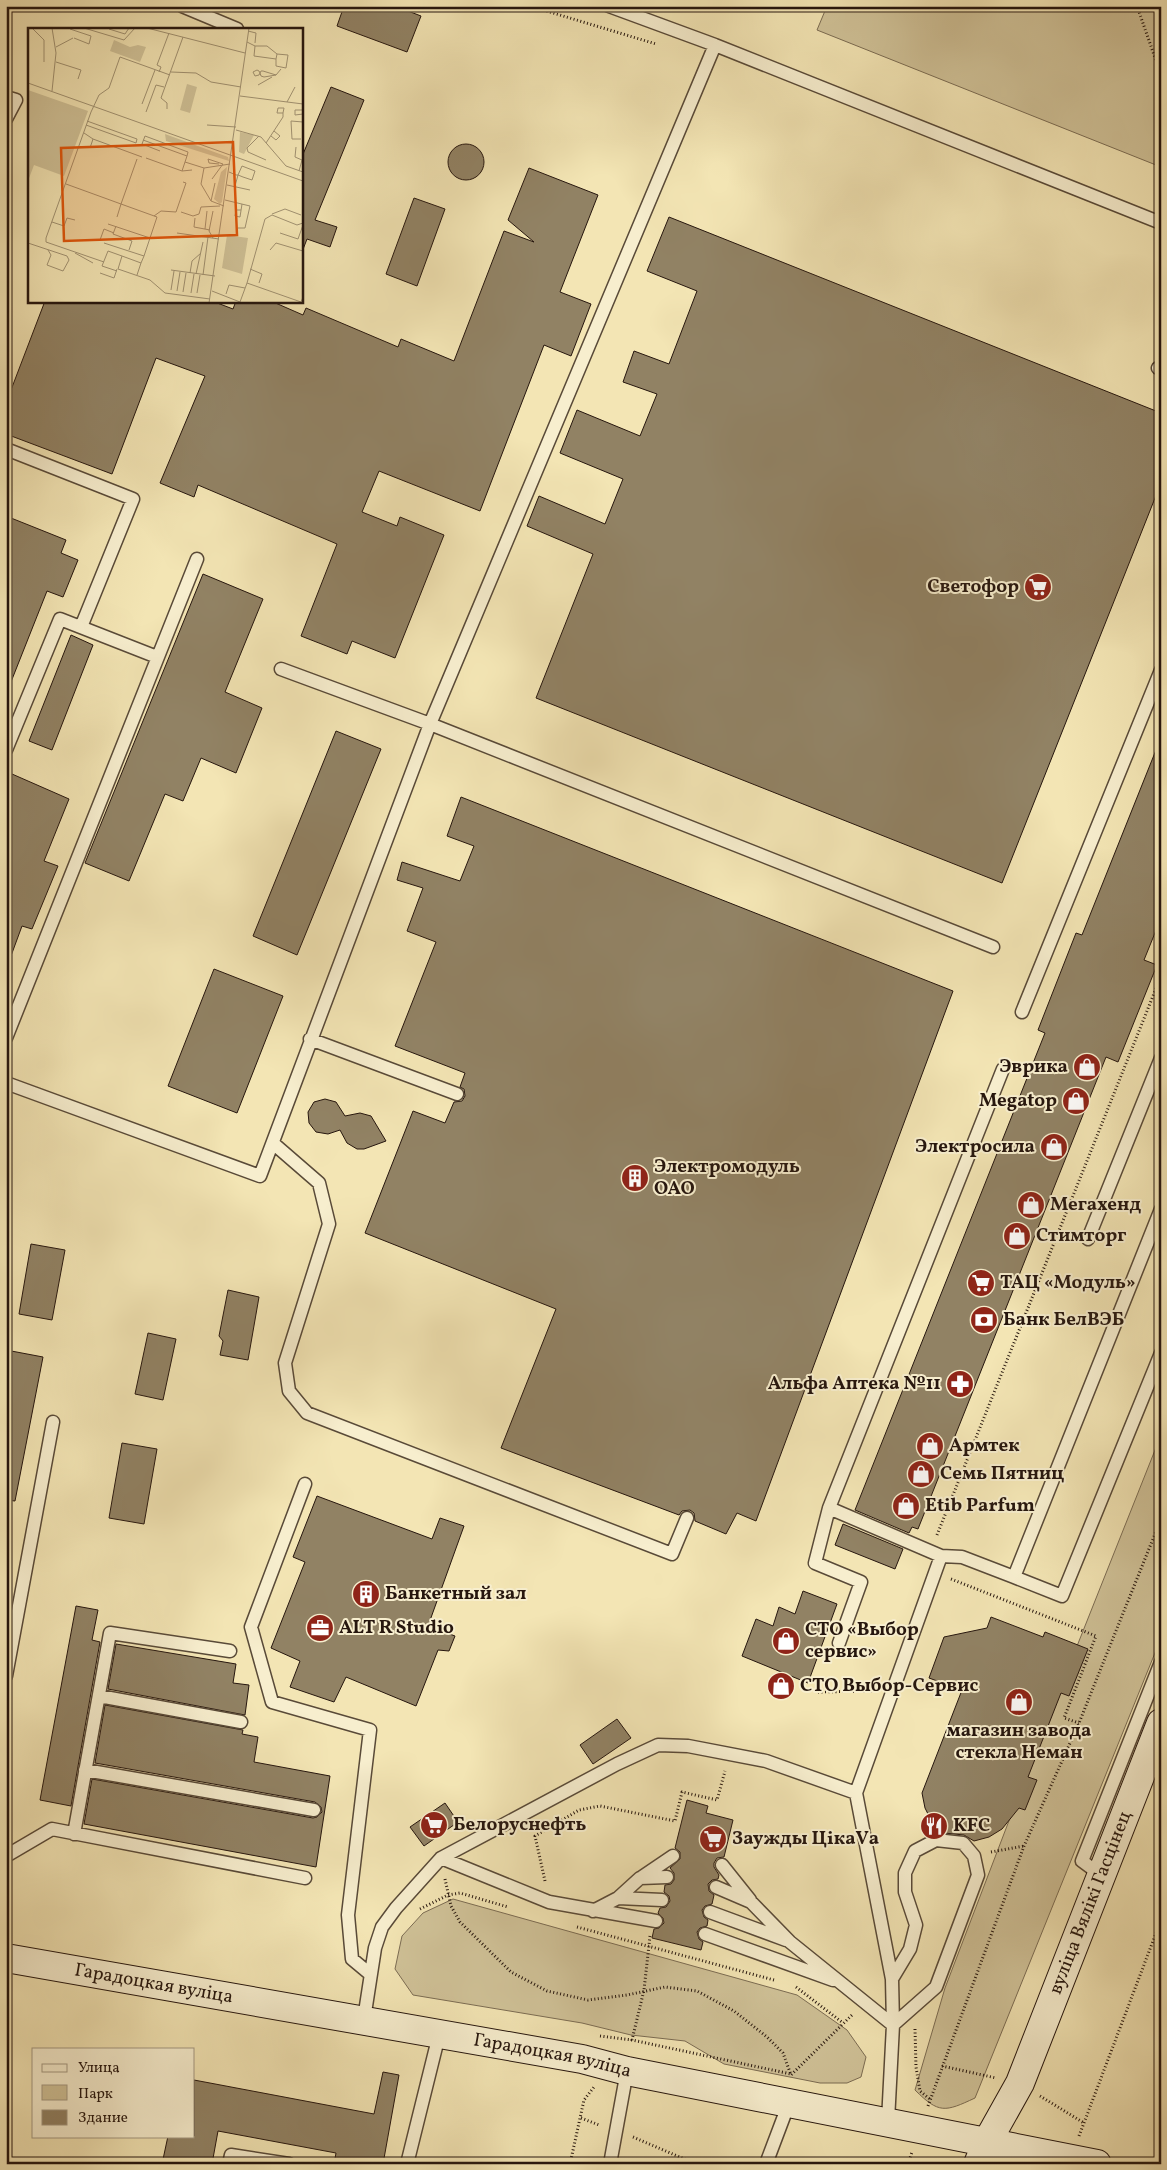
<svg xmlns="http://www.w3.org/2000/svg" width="1167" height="2170" font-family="Vollkorn,serif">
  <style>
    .green { fill: #d0c298; stroke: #7b6c53 }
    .building { fill: #918264; stroke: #26160e }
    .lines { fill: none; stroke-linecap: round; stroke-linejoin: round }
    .lane-casing { stroke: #594a38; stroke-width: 15 }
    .secondary-casing { stroke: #26160e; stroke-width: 30 }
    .path { stroke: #26160e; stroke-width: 3; stroke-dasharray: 1 2.5; stroke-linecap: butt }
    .lane { stroke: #f7eece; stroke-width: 12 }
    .secondary { stroke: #f7eece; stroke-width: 28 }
    .labels { text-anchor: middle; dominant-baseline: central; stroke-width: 4; stroke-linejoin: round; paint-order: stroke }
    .poi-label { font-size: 19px; font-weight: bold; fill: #26160e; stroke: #f7eece; text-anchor: start }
    .street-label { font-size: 19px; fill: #26160e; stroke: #f7eece }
    .inset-road { fill: none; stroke: #a19272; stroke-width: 1 }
    .view { fill: #de560c; fill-opacity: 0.15; stroke: #de560c; stroke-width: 2.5 }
    .inset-edge { fill: none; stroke: #26160e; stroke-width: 2.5 }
  </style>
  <rect width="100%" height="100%" fill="#f3e5b4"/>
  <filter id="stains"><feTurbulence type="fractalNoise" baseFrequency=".004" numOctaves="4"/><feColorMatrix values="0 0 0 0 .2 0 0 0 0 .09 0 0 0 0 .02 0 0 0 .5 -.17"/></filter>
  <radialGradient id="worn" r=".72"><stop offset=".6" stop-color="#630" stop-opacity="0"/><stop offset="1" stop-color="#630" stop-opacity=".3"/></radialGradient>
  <path class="green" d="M827,6H1161V167L817,30Z
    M1161,1435V1638L975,2098C945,2112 939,2114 915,2090L945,1988L1046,1724Z
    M453,1899L797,1995L847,2030L866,2057L861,2077L847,2083H820L724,2064L685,2041L631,2035L582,2023L413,1995L395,1969L402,1936L423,1913Z"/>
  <path class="building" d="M344,6H395L421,16L407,52L337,26Z
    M331,87L364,100L315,220L337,227L330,247L307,239L302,252L301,159Z
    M448 162a18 18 0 1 1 36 0a18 18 0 1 1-36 0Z
    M529,168L598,195L560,292L591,304L571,356L544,345L480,511L379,471L362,512L397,526L400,517L444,535L395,658L352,641L347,654L301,636L337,544L198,485L194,497L160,483L205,376L156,358L112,474L6,434V403L45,301H212L233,309L236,301H271L303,315L306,308L398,347L401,339L454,361L504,231L534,242L508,220Z
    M414,198L445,209L417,286L386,274Z
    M669,217L1161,413V483L1002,883L536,698L593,554L527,526L539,496L605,524L623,479L560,453L577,410L640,436L657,394L623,382L634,351L669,364L697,291L647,271Z
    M6,516L66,540L61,553L78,560L63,597L47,591L7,692Z
    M203,574L263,599L225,692L262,708L236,773L201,758L183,801L165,794L129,881L85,863Z
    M71,635L93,645L52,750L29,741Z
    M336,731L381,749L297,955L253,936Z
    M1160,740L1161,918L1144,960L1157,965L1118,1062L1106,1057L918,1529L912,1527L909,1533L855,1510L1045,1033L1038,1030L1076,933L1082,935Z
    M12,774L69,799L44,861L58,866L32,929L22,926L8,964L6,963V788Z
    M461,797L953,991L756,1521L737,1513L726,1534L695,1521L694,1513L690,1510L682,1511L679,1515L501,1448L556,1309L365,1233L413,1111L445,1123L454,1102L462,1101L465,1096L464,1089L460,1087L465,1073L395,1046L436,942L407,931L423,888L397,880L402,862L460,881L474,846L447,836Z
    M214,969L283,996L237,1113L168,1086Z
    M325,1099L336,1102L345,1116L360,1113L371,1116L386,1141L364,1149H357L347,1143L340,1130L328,1134L316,1132L309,1123L308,1112L314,1102Z
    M31,1244L65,1250L52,1320L19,1314Z
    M228,1290L259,1297L248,1360L220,1355L223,1341L219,1336Z
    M148,1333L176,1339L163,1400L135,1394Z
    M6,1350L43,1357L15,1501L6,1500Z
    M122,1443L157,1449L144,1524L109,1518Z
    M317,1496L432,1539L440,1518L464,1526L428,1626L455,1636L449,1651L438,1650L416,1706L346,1677L334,1702L290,1687L300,1661L271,1648L305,1562L293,1557Z
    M843,1524L903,1549L895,1569L835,1545Z
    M803,1591L837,1604L808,1683L742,1656L756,1619L773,1626L779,1607L795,1614Z
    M76,1606L98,1610L92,1640L100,1642L71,1806L40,1800Z
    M991,1617L1043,1637L1045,1632L1088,1649L1069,1696L1061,1693L1028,1777L1037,1780L1025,1810L1019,1808L1002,1829L989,1837L974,1841L964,1835L944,1833L932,1822L925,1808L922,1793L962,1690L929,1678L944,1637L987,1628Z
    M116,1644L236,1664L233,1683L249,1685L245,1715L108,1689Z
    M105,1705L243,1730L242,1734L258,1737L254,1762L330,1776L316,1867L84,1824L92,1779L313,1818L317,1817L322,1812L321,1807L315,1802L95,1763Z
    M617,1719L631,1738L593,1764L580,1745Z
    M687,1800L708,1806L706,1813L733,1820L724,1857L717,1858L714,1863V1867L719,1875L718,1879L712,1880L708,1884L709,1891L714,1895L712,1904L705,1906L702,1910L704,1917L708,1920L707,1926L700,1928L697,1932L699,1939L703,1942L701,1950L652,1938L654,1929L659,1928L664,1923L663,1918L658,1913L660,1908L666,1907L670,1901L669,1896L664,1892L665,1885L671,1884L674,1880V1873L670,1868L680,1859V1852L675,1848Z
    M445,1803L458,1822L424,1846L410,1827Z
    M383,2072L399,2075L383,2164H334L336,2153L218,2131L212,2164H162L168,2136H194V2080L374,2114Z"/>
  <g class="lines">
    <g class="lane-casing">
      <path id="lane" d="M182,6L237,29
        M609,6L715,45L1161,223
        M6,97L16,100L6,119
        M1158,368L1161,369
        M6,449L133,499L81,627
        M281,669L430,724L715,45
        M6,750L60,619L157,657
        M1022,1012L1161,670
        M6,1038L197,559
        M310,1039L457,1094
        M6,1083L260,1176L430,724L993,947
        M274,1144L319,1183L329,1224L285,1363L289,1391L307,1413L672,1554L687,1518
        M1088,1239L1161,1058
        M305,1484L251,1627L272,1702L370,1730L348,1915L352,1959L370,1974
        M829,1508L1003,1069
        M1014,1577L1062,1596L1161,1353
        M839,1643L861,1582L815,1563L829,1508L941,1556
        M6,1676L53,1422
        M99,1696L241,1722
        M85,1770L314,1810
        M74,1834L110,1633L230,1651
        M6,1856L52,1829L305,1878
        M441,1858L549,1902L656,1921
        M722,1865L750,1900
        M1101,1875L1082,1861L1161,1662
        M642,1877L673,1856
        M716,1887L751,1902L790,1942L893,2025L936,1987L978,1875L974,1856L963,1843L936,1840L915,1851L905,1873V1892L916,1925L910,1949L892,1979
        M618,1898L662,1900
        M593,1911L618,1898L640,1878L667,1877
        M710,1912L786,1940
        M705,1934L833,1980
        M364,2019L375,1948L382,1927L396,1908L441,1858L617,1764L658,1745L688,1746L766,1761L856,1793
        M888,2121L893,2025L892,1979L856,1793L941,1556L962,1557L1014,1577L1161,1209
        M229,2164L231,2155L289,2164
        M407,2164L439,2035
        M610,2164L627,2071
        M766,2164L789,2103"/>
    </g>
    <g class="secondary-casing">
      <g id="secondary">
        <path id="s1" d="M6,1958L582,2059L627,2071L1097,2164"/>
        <path id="s2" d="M978,2164L987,2142L1020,2083L1161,1723"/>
      </g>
    </g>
    <path class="path" d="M530,6L656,44
      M1137,6L1161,75
      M937,1535L1161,976
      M951,1579L1096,1636L1064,1718L1079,1723
      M818,1692L874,1691
      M991,1852L1024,1846
      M445,1879L451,1906L460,1922L511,1972L547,1991L588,2000L627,1995L665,1987L697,1991L734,2011L767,2037L783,2053L791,2075L853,2014
      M545,1881L535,1836L579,1810L600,1806L675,1821L682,1792L717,1800L725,1771
      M420,1909L448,1895L460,1893L508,1907
      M577,1927L774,1980
      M650,1936L644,1990L632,2040L791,2074
      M796,1987L843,2023
      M915,2029L916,2067L920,2091L931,2100
      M600,2036L632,2040
      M942,2066L996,2078
      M1040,2096L1084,2123
      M928,2106L1024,1846L1079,1723L1161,1519
      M581,2118L599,2125
      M1079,2136L1161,1920
      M633,2137L696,2164
      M570,2164L584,2100L594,2087
      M908,2164L912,2152"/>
    <use href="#lane" class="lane"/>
    <use href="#secondary" class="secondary"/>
  </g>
  <defs>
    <g id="supermarket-disc" transform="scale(1.4375)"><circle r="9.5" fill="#8f2418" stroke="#f7eece"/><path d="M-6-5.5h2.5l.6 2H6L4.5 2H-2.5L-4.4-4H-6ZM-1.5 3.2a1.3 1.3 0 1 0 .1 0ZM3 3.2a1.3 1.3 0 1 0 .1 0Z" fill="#fff"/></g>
    <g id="shop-disc" transform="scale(1.4375)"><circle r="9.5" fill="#8f2418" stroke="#f7eece"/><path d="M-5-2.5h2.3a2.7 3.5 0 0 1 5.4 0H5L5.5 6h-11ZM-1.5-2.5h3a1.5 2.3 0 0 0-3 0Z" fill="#fff"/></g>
    <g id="building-disc" transform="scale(1.4375)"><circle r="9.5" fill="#8f2418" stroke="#f7eece"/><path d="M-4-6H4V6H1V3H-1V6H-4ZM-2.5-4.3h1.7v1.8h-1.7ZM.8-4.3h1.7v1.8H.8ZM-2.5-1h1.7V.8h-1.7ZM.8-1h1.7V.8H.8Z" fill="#fff"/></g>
    <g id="bank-disc" transform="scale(1.4375)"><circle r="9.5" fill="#8f2418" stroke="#f7eece"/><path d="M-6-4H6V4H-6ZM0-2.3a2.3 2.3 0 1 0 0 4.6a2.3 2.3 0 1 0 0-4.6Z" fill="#fff"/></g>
    <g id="pharmacy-disc" transform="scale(1.4375)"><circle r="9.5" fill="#8f2418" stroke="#f7eece"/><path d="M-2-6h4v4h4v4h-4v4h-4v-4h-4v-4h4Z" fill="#fff"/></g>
    <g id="office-disc" transform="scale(1.4375)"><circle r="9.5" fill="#8f2418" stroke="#f7eece"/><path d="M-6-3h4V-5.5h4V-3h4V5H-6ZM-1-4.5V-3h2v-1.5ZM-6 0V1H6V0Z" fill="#fff"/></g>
    <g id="restaurant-disc" transform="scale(1.4375)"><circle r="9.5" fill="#8f2418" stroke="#f7eece"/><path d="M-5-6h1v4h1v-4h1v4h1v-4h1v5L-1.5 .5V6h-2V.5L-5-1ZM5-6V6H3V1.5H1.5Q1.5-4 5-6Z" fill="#fff"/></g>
  </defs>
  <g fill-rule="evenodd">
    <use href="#supermarket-disc" x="1038" y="587"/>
    <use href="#shop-disc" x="1087" y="1067"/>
    <use href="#shop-disc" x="1076" y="1101"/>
    <use href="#shop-disc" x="1054" y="1147"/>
    <use href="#building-disc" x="635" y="1178"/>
    <use href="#shop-disc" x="1031" y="1205"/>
    <use href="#shop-disc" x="1017" y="1236"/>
    <use href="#supermarket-disc" x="981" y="1283"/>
    <use href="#bank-disc" x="984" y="1320"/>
    <use href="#pharmacy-disc" x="960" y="1384"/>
    <use href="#shop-disc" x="930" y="1446"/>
    <use href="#shop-disc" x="921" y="1474"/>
    <use href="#shop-disc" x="906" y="1506"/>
    <use href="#building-disc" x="366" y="1594"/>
    <use href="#office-disc" x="320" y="1628"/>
    <use href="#shop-disc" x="786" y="1641"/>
    <use href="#shop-disc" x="781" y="1686"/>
    <use href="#shop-disc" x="1019" y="1702"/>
    <use href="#supermarket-disc" x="434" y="1825"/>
    <use href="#restaurant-disc" x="934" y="1826"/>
    <use href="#supermarket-disc" x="713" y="1839"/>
  </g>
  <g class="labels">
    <g class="poi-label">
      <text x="1019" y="587" text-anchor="end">Светофор</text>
      <text x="1068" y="1067" text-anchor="end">Эврика</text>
      <text x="1057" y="1101" text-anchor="end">Megatop</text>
      <text x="1035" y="1147" text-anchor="end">Электросила</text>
      <text x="654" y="1167">Электромодуль<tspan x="654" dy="22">ОАО</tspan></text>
      <text x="1050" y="1205">Мегахенд</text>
      <text x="1036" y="1236">Стимторг</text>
      <text x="1000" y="1283">ТАЦ «Модуль»</text>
      <text x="1003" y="1320">Банк БелВЭБ</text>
      <text x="941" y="1384" text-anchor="end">Альфа Аптека №11</text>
      <text x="949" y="1446">Армтек</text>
      <text x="940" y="1474">Семь Пятниц</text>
      <text x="925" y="1506">Etib Parfum</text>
      <text x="385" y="1594">Банкетный зал</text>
      <text x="339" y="1628">ALT R Studio</text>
      <text x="805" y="1630">СТО «Выбор<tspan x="805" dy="22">сервис»</tspan></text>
      <text x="800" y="1686">СТО Выбор-Сервис</text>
      <text x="1019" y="1731" text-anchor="middle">магазин завода<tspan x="1019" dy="22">стекла Неман</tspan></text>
      <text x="453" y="1825">Белоруснефть</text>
      <text x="953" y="1826">KFC</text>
      <text x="732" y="1839">Заужды ЦікаVа</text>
    </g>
    <g class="street-label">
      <text stroke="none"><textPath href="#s2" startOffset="285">вуліца Вялікі Гасцінец</textPath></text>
      <text stroke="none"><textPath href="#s1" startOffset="150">Гарадоцкая вуліца</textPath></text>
      <text stroke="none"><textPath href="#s1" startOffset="555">Гарадоцкая вуліца</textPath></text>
    </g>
  </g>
  <g transform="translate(28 28)">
    <rect width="275" height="275" fill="#f3e5b4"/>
    <path d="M86,12L102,19L110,17L118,19L112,34L82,23ZM159,56L169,59L162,85L152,82ZM0,62L60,83L36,148L6,137L0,153ZM212,104L226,107L216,126L211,124ZM137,106L200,129L201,133L138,113ZM199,139L194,174L192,176L186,171L193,144ZM199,207L220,210L214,246L194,240Z" fill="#d0c298"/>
    <path class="inset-road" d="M4,0L16,12V34M56,0L96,12L107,0M119,0L217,25M42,1L63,8L61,16L46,10M81,1L97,6L101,0M220,3L228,5L227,15M219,14L227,18L226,28L248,31L249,26L239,18H227M28,19L45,10M248,31V38L258,40L260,27L249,26M28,34L53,42L50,51M131,44L133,39L129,37L141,5M143,44L168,45L183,54L213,59M248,47L236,49L233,48L232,45L231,43L229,42L225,44L227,48L231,47L233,43H235L248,47L253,41M0,55L275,153M230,57L244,49M24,63L28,25L24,0M212,68L275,76M259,74L267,59M114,76L127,42M139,81V75L133,70L155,9M275,82H267V87L275,86M118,84L128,57L136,59M58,97L108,115L109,111L59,93M179,97L208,99M208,102L233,109L258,138L275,144M56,105L65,111L62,120M231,108L219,120L220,124L238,132M243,108L248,112L252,108L246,103M65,111L114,129M273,111H264L263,93L275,94M115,112L159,128L157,134L176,140L202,136M238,115L255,89V85L256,80H250L249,85H255M268,119L267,129L274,132L271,143M132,123L114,116L117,108L160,124L159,128M118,130L154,143M157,134L154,143L164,142M176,140L173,156L183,173L196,178M201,144L208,147H210L215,149L224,152L227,143L214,138L210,147L207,158M184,151L195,136L180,131L181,135L191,136M38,156L93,176L89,189M199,157L222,162M197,172L222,178L217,200H210M183,173L187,155M213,182H208L207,188L212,189L214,176M185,183L181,203L185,210M153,184L165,188L171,186L173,179L192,178M244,186L257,181L273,187M126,188L133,183L148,184L158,155L155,154M167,190L166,199L182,202M24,194L36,198L39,190L47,192M80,196L122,210L129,189L93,176L109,131M88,198L85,206L104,213L101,222M177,201L179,183M149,205L191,211M252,205L270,211L275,197M72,212L76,201L86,205M0,215L39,228L41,232L35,243L19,237L23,227L20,222M76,215L116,228L113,235M242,222L248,215L275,223M47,225L65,235M116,228L122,210M76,234L18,214V210L63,84L71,67L81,60L92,29L142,47M222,241L234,246L231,255M143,242L187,248M89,243L74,238L80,223L94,228M72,245L86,250L89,241M162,245L164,233L173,225M168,246L175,214M109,247L113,235L94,228L90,241L122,252L137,265L182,271M175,247L180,209M219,255L237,191L244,187L269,197L275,195M143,262L146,243M149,263L152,244M184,263L212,274L219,255L273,274L275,269M155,264L158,245M163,265L166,246M169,265L172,247M198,266L201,257L217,260M181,275L221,0"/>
    <path class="view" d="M205,114L209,207L36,213L33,120Z"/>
    <rect width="275" height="275" class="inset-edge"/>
  </g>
  <rect width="1167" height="2170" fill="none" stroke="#f3e5b4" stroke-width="25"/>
  <rect x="8" y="8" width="1152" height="2155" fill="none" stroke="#26160e" stroke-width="2.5"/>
  <rect x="12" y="12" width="1142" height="2145" fill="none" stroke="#26160e"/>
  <rect x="32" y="2048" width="162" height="90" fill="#f7eece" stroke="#a39881"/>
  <rect x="42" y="2064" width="25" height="8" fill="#f7eece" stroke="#a39881"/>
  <text x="78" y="2072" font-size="15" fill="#26160e">Улица</text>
  <rect x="42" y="2085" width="25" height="15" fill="#d0c298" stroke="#a39881"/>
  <text x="78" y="2098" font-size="15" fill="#26160e">Парк</text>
  <rect x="42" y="2110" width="25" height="15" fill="#918264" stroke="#a39881"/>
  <text x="78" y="2122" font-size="15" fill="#26160e">Здание</text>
  <rect width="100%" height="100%" filter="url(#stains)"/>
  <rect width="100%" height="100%" fill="url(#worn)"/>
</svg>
